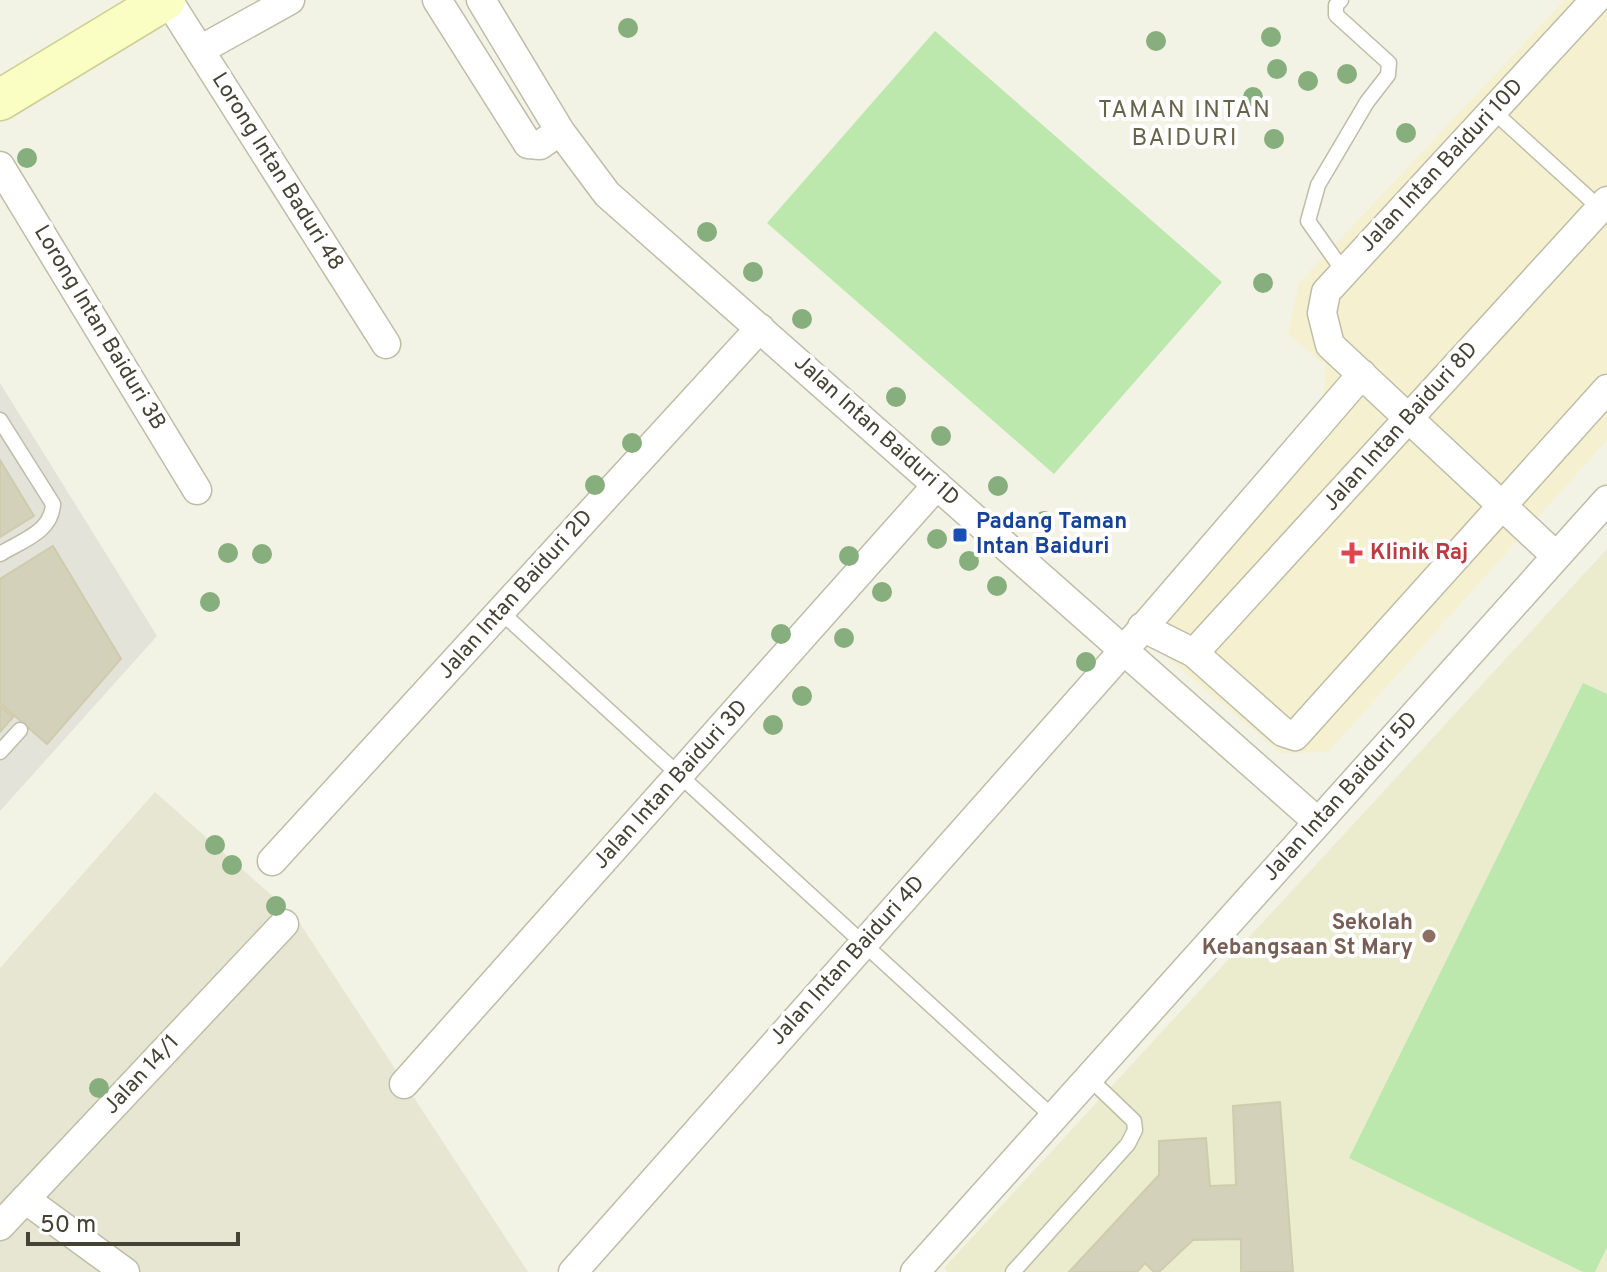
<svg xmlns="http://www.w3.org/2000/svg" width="1607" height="1272" font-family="Overpass,sans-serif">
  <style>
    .residential { fill: #e6e6d3 }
    .commercial { fill: #f5f0cf }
    .industrial { fill: #e4e3da }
    .education { fill: #ebecce }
    .green { fill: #bce7ad }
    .building { fill: #d4d1ba; stroke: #cfcbad; stroke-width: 2 }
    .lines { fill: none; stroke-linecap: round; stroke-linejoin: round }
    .lane-casing { stroke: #bebda7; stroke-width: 17 }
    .street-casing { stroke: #bebda7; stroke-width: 31 }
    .secondary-casing { stroke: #cecf92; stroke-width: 43 }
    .lane { stroke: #fff; stroke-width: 14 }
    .street { stroke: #fff; stroke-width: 28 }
    .secondary { stroke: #fbfec3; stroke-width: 40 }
    .tree { fill: #87ae7d }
    .transit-dot { fill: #1a4fb4; stroke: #fff; stroke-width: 3 }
    .health-dot { fill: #e0444e; stroke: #fff; stroke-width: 3 }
    .education-dot { fill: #8d6e63; stroke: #fff; stroke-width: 3 }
    .labels { text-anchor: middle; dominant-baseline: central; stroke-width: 8; stroke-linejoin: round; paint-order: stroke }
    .street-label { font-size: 22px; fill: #454334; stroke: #fff }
    .transit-label { font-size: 22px; font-weight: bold; fill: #164399; stroke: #fff; text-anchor: start }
    .health-label { font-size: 22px; font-weight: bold; fill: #be3a42; stroke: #fff; text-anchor: start }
    .education-label { font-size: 22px; font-weight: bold; fill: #785e54; stroke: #fff; text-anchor: end }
    .neighbourhood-label { font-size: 24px; letter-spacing: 2px; fill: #67644c; stroke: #fff }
  </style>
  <rect width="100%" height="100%" fill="#f2f2e5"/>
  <path class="residential" d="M155,792L295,916L528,1272H0V968Z"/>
  <path class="commercial" d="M1565,0H1607V440L1328,752L1281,753L1126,623L1323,402L1326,366L1288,334L1299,283Z"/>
  <path class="industrial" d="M0,383L157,636L0,811Z"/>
  <path class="education" d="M1607,549V1272H948L944,1268Z"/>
  <path class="green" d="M935,31L1222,282L1054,474L767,223Z
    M1583,683L1607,694V1247L1595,1272H1583L1349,1158Z"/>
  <path class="building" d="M0,460L34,516L0,537Z
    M53,546L121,659L47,744L0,703V579Z
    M0,706L13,717L0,732Z
    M1280,1102L1293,1272H1241V1239L1193,1240L1159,1272H1154L1145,1263L1137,1272H1069L1159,1175V1141L1206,1138L1210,1186L1236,1185L1233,1106Z"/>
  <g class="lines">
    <g class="lane-casing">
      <path id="lane" d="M1341,0L1336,5V15L1389,63L1388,75L1367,102L1318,185L1308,221L1344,272
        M1493,111L1604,212
        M0,420L53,504C52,532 21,541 0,554
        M501,612L1053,1117
        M0,752L20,730
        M1013,1272L1128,1144L1135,1130L1134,1121L1089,1078"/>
    </g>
    <g class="street-casing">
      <path id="street" d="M168,0L386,344
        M437,0L528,144L540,145L560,131
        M481,0L560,131L607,194L1318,822
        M200,50L290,0
        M0,166L197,490
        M1556,556L1330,345L1322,313L1326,292L1595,0
        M1142,627L1194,653L1283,732L1295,736L1607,389
        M1194,653L1607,201
        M272,861L760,328
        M404,1084L937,485
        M25,1199L125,1272
        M0,1226L284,924
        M573,1272L1124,650L1362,374
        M915,1272L1607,500"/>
    </g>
    <g class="secondary-casing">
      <path id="secondary" d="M0,100L165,0"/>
    </g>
    <use href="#lane" class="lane"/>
    <use href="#street" class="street"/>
    <use href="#secondary" class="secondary"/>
  </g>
  <g class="tree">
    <circle cx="628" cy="28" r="10"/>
    <circle cx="1271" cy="37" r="10"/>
    <circle cx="1156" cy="41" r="10"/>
    <circle cx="1277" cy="69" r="10"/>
    <circle cx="1347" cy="74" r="10"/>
    <circle cx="1308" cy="81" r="10"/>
    <circle cx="1253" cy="97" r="10"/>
    <circle cx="1406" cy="133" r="10"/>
    <circle cx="1274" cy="139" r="10"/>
    <circle cx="27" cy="158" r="10"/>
    <circle cx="707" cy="232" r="10"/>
    <circle cx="753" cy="272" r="10"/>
    <circle cx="1263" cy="283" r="10"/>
    <circle cx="802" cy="319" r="10"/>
    <circle cx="896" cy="397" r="10"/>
    <circle cx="941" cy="436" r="10"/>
    <circle cx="632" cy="443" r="10"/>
    <circle cx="595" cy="485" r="10"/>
    <circle cx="998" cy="486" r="10"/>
    <circle cx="1044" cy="521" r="10"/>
    <circle cx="937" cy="539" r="10"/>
    <circle cx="228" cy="553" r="10"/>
    <circle cx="262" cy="554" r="10"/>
    <circle cx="849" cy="556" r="10"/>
    <circle cx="969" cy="561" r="10"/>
    <circle cx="997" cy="586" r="10"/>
    <circle cx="882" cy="592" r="10"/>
    <circle cx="210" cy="602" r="10"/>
    <circle cx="781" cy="634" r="10"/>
    <circle cx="844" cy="638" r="10"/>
    <circle cx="1086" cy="662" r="10"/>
    <circle cx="802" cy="696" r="10"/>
    <circle cx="773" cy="725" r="10"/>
    <circle cx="215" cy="845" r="10"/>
    <circle cx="232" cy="865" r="10"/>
    <circle cx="276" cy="906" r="10"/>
    <circle cx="99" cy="1088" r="10"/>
  </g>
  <rect class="transit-dot" x="952" y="527" width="16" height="16" rx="4"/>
  <path class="health-dot" d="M1348 541h8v8h8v8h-8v8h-8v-8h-8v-8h8z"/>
  <circle class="education-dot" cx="1429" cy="936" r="8"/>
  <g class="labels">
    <g class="street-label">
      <text transform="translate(1442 166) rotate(-47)">Jalan Intan Baiduri 10D</text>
      <text transform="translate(277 172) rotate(58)">Lorong Intan Baduri 48</text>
      <text transform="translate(99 328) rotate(59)">Lorong Intan Baiduri 3B</text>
      <text transform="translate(1401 427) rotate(-48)">Jalan Intan Baiduri 8D</text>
      <text transform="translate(876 431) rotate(42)">Jalan Intan Baiduri 1D</text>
      <text transform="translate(516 595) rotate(-48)">Jalan Intan Baiduri 2D</text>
      <text transform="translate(671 785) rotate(-48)">Jalan Intan Baiduri 3D</text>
      <text transform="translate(1341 797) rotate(-48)">Jalan Intan Baiduri 5D</text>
      <text transform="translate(848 961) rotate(-48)">Jalan Intan Baiduri 4D</text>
      <text transform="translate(142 1075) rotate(-47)">Jalan 14/1</text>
    </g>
    <g class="transit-label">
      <text x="976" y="522">Padang Taman<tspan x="976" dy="25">Intan Baiduri</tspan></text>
    </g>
    <g class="health-label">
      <text x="1370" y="553">Klinik Raj</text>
    </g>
    <g class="education-label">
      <text x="1413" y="923">Sekolah<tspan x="1413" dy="25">Kebangsaan St Mary</tspan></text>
    </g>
    <g class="neighbourhood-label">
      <text x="1185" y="111">TAMAN INTAN<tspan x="1185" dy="28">BAIDURI</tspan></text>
    </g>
  </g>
  <path d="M28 1232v12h210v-12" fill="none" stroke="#454334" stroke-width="4"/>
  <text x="40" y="1232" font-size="24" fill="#454334" stroke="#ffffff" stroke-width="6" paint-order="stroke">50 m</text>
</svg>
